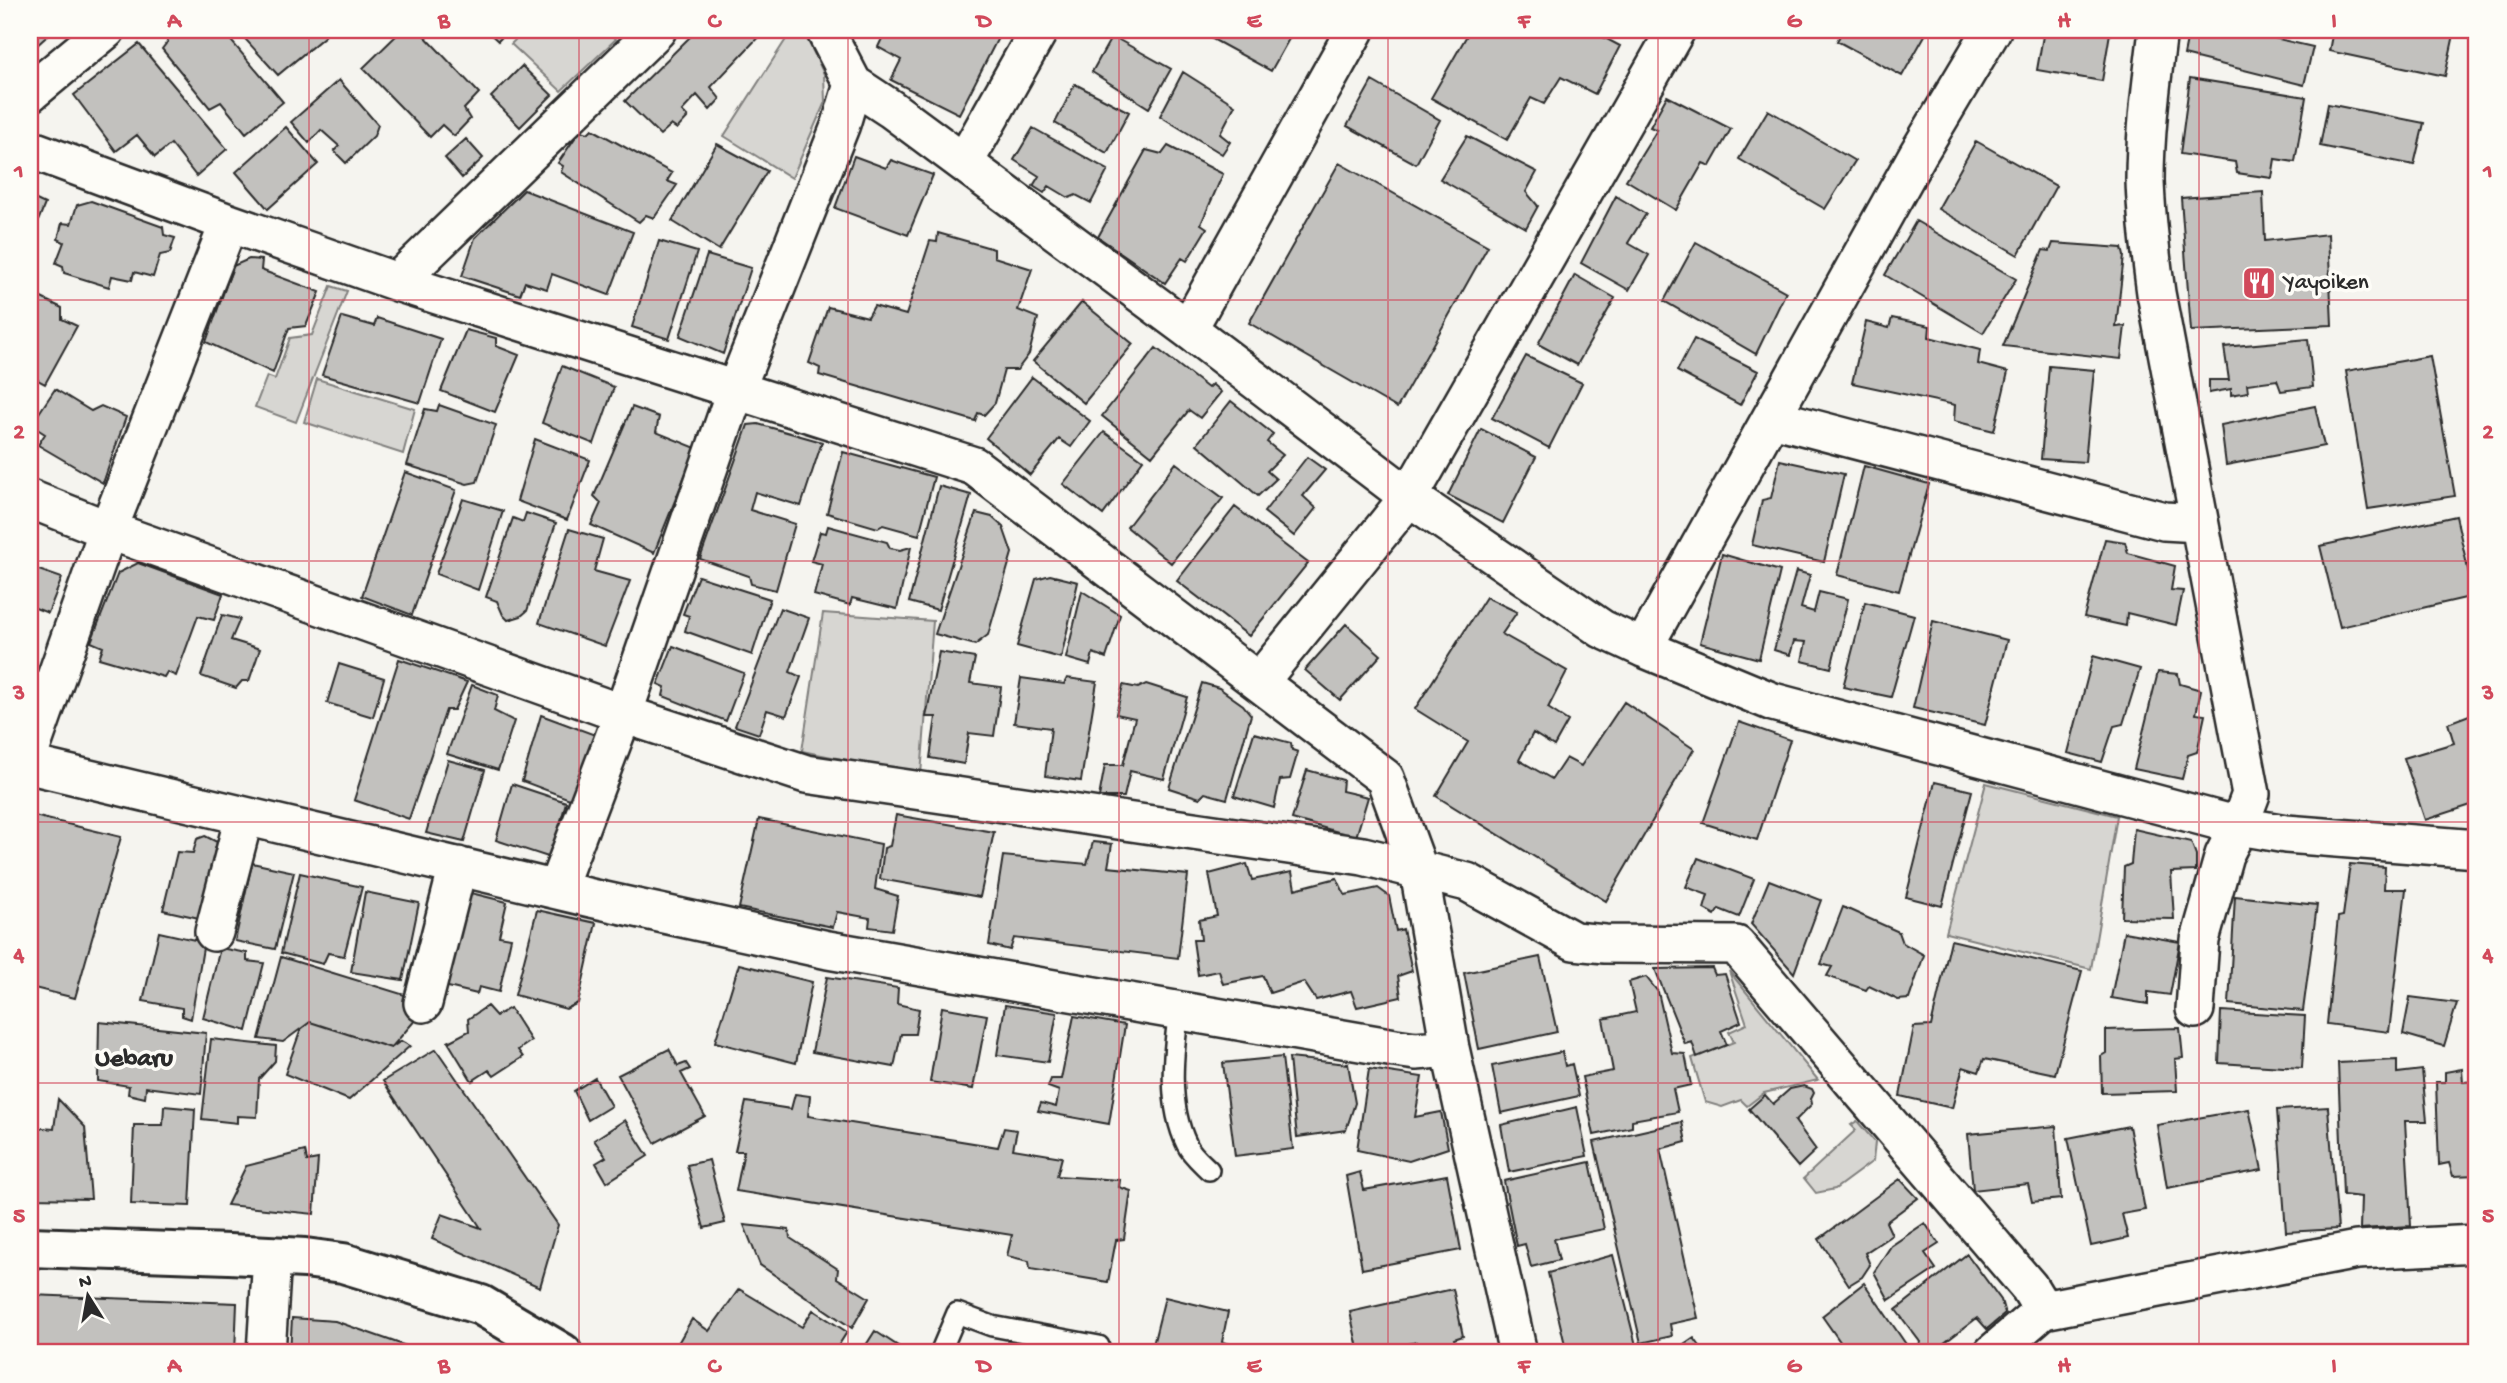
<svg xmlns="http://www.w3.org/2000/svg" width="2507" height="1383" font-family="'Gochi Hand',sans-serif">
  <style>
    .green { fill: #d7d6d2; stroke: #81807e; stroke-width: 2 }
    .building { fill: #c2c1be; stroke: #2b2b2b; stroke-width: 2 }
    .lines { fill: none; stroke-linecap: round; stroke-linejoin: round }
    .lane-casing { stroke: #2b2b2b; stroke-width: 24 }
    .street-casing { stroke: #2b2b2b; stroke-width: 42 }
    .secondary-casing { stroke: #2b2b2b; stroke-width: 44 }
    .lane { stroke: #fdfcf7; stroke-width: 19 }
    .street { stroke: #fdfcf7; stroke-width: 37 }
    .secondary { stroke: #fdfcf7; stroke-width: 38 }
    .grid { fill: none; stroke: #d1495b; stroke-width: 2; stroke-opacity: 0.55 }
    .labels { text-anchor: middle; dominant-baseline: central; stroke-width: 7; stroke-linejoin: round; paint-order: stroke }
    .poi-label { font-size: 23px; fill: #2b2b2b; stroke: #fdfcf7; text-anchor: start }
    .quarter-label { font-size: 26px; font-weight: bold; fill: #2b2b2b; stroke: #fdfcf7 }
    .neatline { fill: none; stroke: #d1495b; stroke-width: 2.5 }
    .grid-label { font-size: 23px; text-anchor: middle; font-weight: bold; fill: #d1495b }
  </style>
  <rect width="100%" height="100%" fill="#f5f4ef"/>
  <filter id="ink" filterUnits="userSpaceOnUse"><feTurbulence type="fractalNoise" baseFrequency=".0143" numOctaves="2"/><feDisplacementMap in="SourceGraphic" scale="14" xChannelSelector="R" yChannelSelector="G"/><feConvolveMatrix kernelMatrix="1 2 1 2 8 2 1 2 1" color-interpolation-filters="sRGB"/></filter>
  <g filter="url(#ink)">
    <path class="green" d="M525,30H608L616,39L561,91L511,44Z
      M792,30H803L824,74L825,102L792,178L724,136Z
      M331,286L347,291L296,422L255,407L267,376L275,379L290,338L312,335Z
      M317,379L415,409L403,454L304,422Z
      M823,613L933,621L921,775L802,751Z
      M1986,783L2117,816L2091,969L1946,933Z
      M1729,971L1818,1080L1764,1093L1747,1106L1741,1100L1722,1107L1705,1102L1692,1058L1734,1042L1729,1032L1747,1024Z
      M1857,1121L1875,1142L1873,1161L1835,1189L1816,1193L1804,1178L1856,1130L1851,1125Z"/>
    <path class="building" d="M30,30H54L35,47L30,41Z
      M160,30H222L283,102L246,133L221,102L210,108L162,49L168,41Z
      M237,30H320L325,36L278,75Z
      M402,30H419L479,93L464,109L470,119L454,136L442,125L430,137L363,68Z
      M486,30H509L498,41Z
      M697,30H765L711,87L720,99L710,110L697,95L682,111L688,117L677,129L671,125L660,135L625,101Z
      M886,30H1002L959,114L891,80L901,60L878,47Z
      M1196,30H1294L1271,71Z
      M1470,30H1590L1620,46L1595,94L1561,77L1544,104L1531,98L1507,140L1431,98Z
      M1843,30H1928L1902,76L1837,41Z
      M2044,30H2121L2110,33L2102,81L2037,70Z
      M2189,30H2239L2313,47L2304,85L2184,55Z
      M2333,30H2455L2445,76L2329,51Z
      M1112,36L1171,69L1149,108L1092,72Z
      M139,44L227,149L196,176L171,144L155,157L137,135L116,151L74,95Z
      M522,66L552,95L520,127L491,97Z
      M1183,72L1235,105L1220,134L1230,142L1222,154L1160,116Z
      M2190,78L2306,97L2295,162L2275,159L2272,178L2237,173L2235,162L2180,154Z
      M339,80L378,125L374,136L346,163L334,151L339,146L321,130L309,143L291,122Z
      M1372,81L1440,120L1416,164L1347,126Z
      M1075,84L1129,112L1107,153L1055,123Z
      M1667,96L1731,129L1710,166L1703,163L1676,210L1626,180L1657,130L1650,127Z
      M2328,104L2424,123L2414,165L2320,146Z
      M1768,110L1855,161L1825,209L1739,159Z
      M286,127L318,164L268,209L236,172Z
      M1033,128L1108,170L1091,203L1076,195L1069,198L1049,186L1044,193L1033,186L1039,176L1014,160Z
      M592,129L672,173L667,181L677,185L654,218L646,215L639,222L561,172L563,166L558,163L577,135L582,131L588,133Z
      M1467,136L1537,172L1526,192L1538,206L1526,228L1440,179Z
      M466,139L483,158L462,178L445,158Z
      M1976,141L2056,186L2018,255L1938,209Z
      M717,144L767,171L719,250L672,221Z
      M1168,146L1223,174L1201,224L1207,228L1187,261L1182,258L1165,283L1098,237L1146,150L1162,154Z
      M854,156L886,168L891,160L933,175L908,235L835,208Z
      M1339,163L1488,246L1397,408L1249,323Z
      M524,190L633,232L609,295L552,274L547,289L525,282L520,295L462,276L475,238Z
      M2263,192L2265,241L2328,234L2332,325L2191,331L2181,198Z
      M1616,196L1646,214L1628,243L1649,255L1629,290L1581,263Z
      M30,197L45,204L30,241Z
      M91,201L163,227L164,235L175,238L170,253L160,255L153,277L134,272L132,280L112,276L109,287L64,273L63,266L56,263L64,242L58,239L62,223L71,224L77,205Z
      M1916,221L2016,279L1983,333L1885,275Z
      M938,233L994,249V257L1032,269L1018,310L1038,318L1029,354L1017,370H1004L995,403L984,415L978,413L975,421L819,375L820,368L809,363L828,307L868,317L874,306L906,315L930,241L937,242Z
      M659,241L697,252L669,339L632,327Z
      M1696,242L1786,292L1756,354L1664,301Z
      M2053,243L2122,248L2124,256L2116,327L2125,326L2121,359L2003,346L2043,250L2050,251Z
      M707,255L751,268L723,354L680,336Z
      M249,259L262,260L261,270L320,292L306,326L289,328L273,373L206,342L233,266Z
      M1575,275L1615,298L1577,365L1538,344Z
      M31,293L62,308V319L77,326L45,384L30,376Z
      M1082,302L1133,344L1084,403L1033,361Z
      M342,317L374,326L377,318L441,339L420,403L322,375Z
      M1892,318L1930,326L1929,337L1980,350L1978,364L2008,372L1994,431L1954,421L1955,405L1852,383L1866,322L1889,328Z
      M466,330L496,338V346L519,355L495,412L441,391Z
      M1694,339L1758,371L1740,405L1677,371Z
      M2308,339L2313,387L2281,391L2277,380L2247,384L2248,392L2231,395V389L2209,393V380H2229L2224,347Z
      M1156,348L1208,388L1212,384L1221,392L1200,418L1189,410L1152,456L1102,416Z
      M1526,356L1582,383L1549,448L1492,418Z
      M2430,356L2455,496L2368,509L2346,371Z
      M562,366L614,387L594,444L542,423Z
      M2049,366L2094,370L2085,462L2041,459Z
      M1032,377L1090,421L1071,447L1059,439L1030,475L986,438Z
      M55,389L91,411L101,406L126,417L103,483L38,445L45,434L31,425Z
      M1231,401L1273,434L1267,442L1283,455L1267,471L1276,479L1258,496L1197,444Z
      M439,405L496,425L477,482L467,484L407,465L425,409L437,411Z
      M2315,406L2324,446L2226,465L2221,425Z
      M632,407L659,417L656,432L696,448L654,553L591,525L601,503L594,496Z
      M758,424L822,442L801,506L755,492L750,510L795,524L776,590L751,584L749,576L700,559L748,425Z
      M1481,429L1536,457L1503,523L1448,495Z
      M1104,432L1143,460L1103,515L1063,484Z
      M535,439L590,460L567,520L517,501Z
      M843,452L934,477L919,535L883,525L878,528L827,513Z
      M1307,457L1325,470L1303,496L1316,508L1294,536L1264,512Z
      M1780,460L1844,474L1824,562L1752,545L1762,500L1771,498Z
      M1176,463L1223,498L1171,563L1127,527Z
      M1864,466L1929,484L1899,591L1837,575Z
      M405,472L456,490L412,615L362,596Z
      M939,486L971,495L938,610L909,602Z
      M463,499L503,511L478,590L436,574Z
      M1235,507L1308,563L1249,636L1177,581Z
      M526,513L556,523L527,611L521,616L508,620L503,615L497,601L486,597L513,518L523,522Z
      M976,513L992,517L1003,527L1012,553L988,635L975,645L935,634Z
      M2456,516L2474,596L2340,627L2320,546Z
      M828,526L887,542L890,548L900,550L911,547L897,609L852,598L850,605L814,595L822,564L811,561L820,532L826,533Z
      M569,529L603,539L594,571L630,581L605,646L539,623Z
      M2105,539L2125,542L2128,553L2175,566L2171,590L2183,591L2176,625L2127,613L2126,626L2084,617Z
      M1722,554L1780,571L1759,659L1700,643Z
      M138,563L223,594L214,620L198,616L176,676L167,672L164,677L99,658L103,647L91,642L118,573Z
      M30,567L62,578L48,613L30,606Z
      M1796,571L1810,575L1801,608L1814,612L1819,592L1848,599L1831,668L1802,661L1806,642L1794,641L1790,655L1774,650Z
      M1050,575L1078,582L1061,658L1017,646L1036,579Z
      M698,576L770,599L752,655L685,631L689,616L683,614Z
      M1082,591L1120,615L1106,658L1093,653L1090,665L1066,658Z
      M1486,597L1517,612L1502,634L1567,671L1548,708L1568,721L1554,746L1533,733L1519,760L1552,779L1566,758L1581,766L1624,702L1694,749L1606,901L1436,796L1468,742L1415,709Z
      M1865,602L1914,615L1891,697L1843,687Z
      M780,608L809,618L790,672L801,677L786,716L767,710L759,734L735,726Z
      M222,615L240,619L231,640L260,649L249,681H242L236,688L201,676Z
      M1933,621L2007,640L1985,725L1913,708Z
      M1346,624L1381,655L1340,700L1305,670Z
      M673,646L744,673L726,721L663,696L665,687L658,684Z
      M939,652L975,658L970,683L1001,687L994,736L969,733L964,764L930,758L936,717H926Z
      M2093,656L2140,669L2123,724L2114,726L2102,762L2068,753Z
      M399,659L467,682L454,710H446L409,819L354,800Z
      M339,664L384,678L373,717L327,703Z
      M2158,672L2178,674L2180,684L2201,690L2196,714L2205,715L2197,752L2188,755L2182,779L2134,769Z
      M1021,678L1064,684L1067,678L1097,682L1081,781L1045,776L1051,728L1014,723Z
      M1202,683L1219,688L1243,705L1251,715L1227,799L1205,793L1200,798L1169,788Z
      M1146,684L1187,697L1164,779L1130,771L1124,797H1099L1105,765H1123L1135,718L1116,714L1123,685L1138,688Z
      M472,685L498,695L494,711L514,721L498,770L447,754Z
      M2477,712V813L2474,804L2425,820L2404,758L2454,743L2448,723Z
      M541,715L598,736L575,801L522,781Z
      M1739,722L1790,740L1757,840L1703,823Z
      M1254,733L1291,743L1292,750L1298,752L1290,779L1280,780L1274,808L1234,796Z
      M448,760L485,770L464,842L426,833Z
      M1307,770L1343,780L1342,791L1368,797L1356,837L1292,819Z
      M1935,782L1972,791L1942,906L1906,897Z
      M512,784L566,802L551,858L496,840Z
      M30,815L121,837L75,998L30,987Z
      M896,815L994,832L980,897L880,879L884,848L890,846Z
      M759,819L881,844L875,889L898,896L892,930L869,927L870,918L837,912L833,927L739,908Z
      M2134,829L2191,842L2196,855V871L2171,872L2174,919L2122,918L2124,867L2131,864Z
      M205,836L217,842L199,918L163,910L177,852L193,853L197,839Z
      M1093,842L1112,844L1108,867L1188,875L1178,958L1014,938L1010,950L989,945L1003,856L1087,864Z
      M1698,858L1754,879L1739,917L1719,909L1715,915L1704,909L1708,895L1686,887Z
      M252,863L294,872L275,949L235,941Z
      M1247,864L1252,880L1292,872L1295,889L1337,878L1345,895L1378,888L1389,896L1396,931L1403,929L1412,971L1398,976L1401,997L1357,1007L1351,991L1316,1000L1304,982L1270,993L1263,976L1223,984L1219,971L1198,975L1193,940H1201L1199,920L1217,916L1209,874Z
      M2350,864L2385,867L2384,889H2406L2389,1032L2327,1024L2338,917L2343,916Z
      M300,873L362,887L344,956L328,953L323,964L281,953Z
      M1769,880L1821,900L1794,973L1751,924Z
      M365,892L419,903L403,980L351,972Z
      M467,892L507,902L499,936L511,938L499,992L479,987L477,994L444,986Z
      M2235,896L2317,905L2303,1011L2229,1004Z
      M1843,907L1899,932L1903,943L1924,955L1909,999L1898,1000L1869,986L1866,990L1827,976L1832,967L1821,964Z
      M537,910L596,923L578,1003L566,1009L515,995Z
      M159,932L204,942L191,1019L182,1016V1008L143,1001Z
      M2124,932L2180,942L2170,995L2148,992V1004L2111,998Z
      M1951,940L2082,971L2055,1074L1984,1059L1979,1072L1963,1067L1952,1108L1900,1096L1914,1027L1931,1026Z
      M220,948L247,953V961L264,963L247,1031L203,1018Z
      M281,957L408,996L417,1018L391,1048L310,1022L283,1042L259,1039Z
      M1540,957L1557,1032L1479,1049L1464,973Z
      M739,964L812,982L796,1063L715,1042Z
      M1712,968L1715,975L1725,974L1741,1022L1721,1031L1727,1045L1697,1057L1692,1042L1685,1044L1655,969Z
      M827,977L898,988L897,1004L919,1009L915,1034H901L894,1067L812,1052Z
      M1646,977L1658,992L1672,1053L1685,1054L1691,1085L1673,1089L1678,1112L1632,1120V1127L1594,1135L1582,1077L1613,1071L1603,1019L1636,1012L1629,982Z
      M2410,997L2457,1003L2444,1046L2403,1034Z
      M1005,1005L1057,1013L1048,1062L997,1055Z
      M487,1006L496,1016L510,1008L531,1041L518,1050L523,1057L494,1076L489,1070L472,1081L448,1042L469,1031L468,1019Z
      M942,1007L987,1015L973,1089L930,1082Z
      M2221,1011L2305,1016L2302,1068L2219,1063Z
      M1074,1016L1125,1025L1109,1124L1038,1111L1041,1103L1056,1107L1059,1091L1048,1087L1051,1079H1061Z
      M99,1022L206,1033L201,1094L146,1087L145,1098L128,1094L129,1086L98,1081Z
      M310,1022L391,1048L401,1041L410,1046L349,1100L285,1074L301,1029Z
      M2180,1028L2183,1058L2175,1059L2177,1091L2102,1093L2101,1056L2106,1053V1030Z
      M211,1039L276,1046L275,1061L259,1079L257,1117L237,1116V1123L202,1119Z
      M436,1049L558,1225L540,1287L432,1239L442,1214L481,1228L383,1081Z
      M669,1049L678,1066L686,1063L690,1069L681,1073L705,1116L655,1143L618,1075Z
      M1562,1052L1565,1066L1572,1064L1579,1096L1501,1113L1492,1066Z
      M1282,1057L1293,1149L1235,1156L1223,1063Z
      M1289,1058L1348,1064L1355,1103L1346,1130L1297,1137Z
      M2397,1060V1073L2422,1070L2427,1121H2405L2411,1226L2360,1229L2361,1197L2343,1195L2338,1063Z
      M1369,1069L1422,1077L1415,1117L1441,1112L1448,1148L1409,1161L1357,1150Z
      M2462,1069L2463,1082L2477,1081V1175L2453,1176L2449,1163L2439,1165L2436,1082H2445V1072Z
      M595,1078L611,1106L588,1120L574,1091Z
      M1804,1086L1812,1089L1814,1093L1811,1099L1812,1104L1795,1121L1816,1150L1798,1167L1749,1109L1765,1095L1773,1104L1790,1089Z
      M795,1094L810,1096L808,1116L998,1147L1004,1128L1017,1130L1013,1149L1062,1157L1057,1176L1120,1180L1119,1187L1131,1191L1124,1239L1116,1240L1108,1282L1030,1269L1029,1261L1007,1256L1012,1235L736,1191L744,1151H735L746,1102L791,1109Z
      M58,1099L85,1127L91,1199L30,1198V1127L54,1129Z
      M164,1106L195,1109L190,1206L131,1204L134,1125H163Z
      M1577,1107L1587,1156L1509,1172L1501,1125Z
      M2328,1107L2338,1229L2286,1232L2277,1110Z
      M2249,1109L2262,1170L2167,1188L2157,1125Z
      M625,1120L648,1156L607,1182L596,1163L606,1157L594,1140Z
      M1682,1122L1686,1142L1660,1149L1698,1318L1670,1324L1672,1336L1641,1343L1594,1142Z
      M2056,1126L2061,1199L2032,1202L2028,1184L1973,1190L1968,1134Z
      M2129,1126L2145,1210L2122,1214L2128,1238L2091,1246L2068,1138Z
      M305,1151L307,1161L318,1159L314,1214L227,1205L246,1166Z
      M709,1160L725,1223L704,1228L687,1165Z
      M1590,1162L1604,1229L1554,1239L1559,1260L1531,1267L1525,1244L1517,1246L1504,1181Z
      M1360,1172L1364,1190L1447,1175L1461,1250L1362,1269L1346,1176Z
      M1900,1179L1918,1198L1886,1222L1892,1235L1865,1253L1870,1265L1862,1277L1849,1285L1819,1239Z
      M1925,1223L1939,1244L1925,1253L1936,1269L1889,1300L1874,1272L1891,1246Z
      M744,1225L789,1230L790,1238L838,1269L837,1278L869,1298L852,1328L760,1265Z
      M1967,1254L2001,1300L2005,1314L1987,1329L1977,1318L1931,1353H1921L1918,1348L1920,1342L1896,1310Z
      M1613,1255L1638,1353H1567L1548,1273Z
      M1864,1283L1912,1353H1848L1822,1316Z
      M739,1289L802,1327L813,1310L847,1332L835,1351L838,1353H678L674,1350L692,1319L709,1331Z
      M1453,1289L1463,1336L1454,1339L1458,1353H1419L1417,1342L1369,1353H1359L1350,1312Z
      M30,1295L237,1303L235,1353H30Z
      M1165,1297L1228,1312L1222,1342L1267,1353H1151Z
      M292,1318L335,1321L426,1353H290Z
      M875,1331L904,1350L901,1353H861Z
      M2477,1337V1353L2472,1339Z
      M1694,1338L1705,1353H1672Z"/>
    <g class="lines">
      <g class="lane-casing">
        <path id="lane" d="M1179,1010C1173,1054 1167,1104 1187,1145C1191,1154 1202,1163 1209,1170
          M940,1353L957,1313L992,1326L1099,1346"/>
      </g>
      <g class="street-casing">
        <path id="street" d="M825,30L853,84L891,109L1188,329L1409,497L1602,629L1643,648L1773,702L2239,826L2286,834L2477,849
          M2158,30C2152,80 2145,130 2145,180C2146,218 2151,256 2156,293L2251,794L2239,826L2224,855L2200,940L2195,1009
          M30,93L106,30
          M30,149L229,223L397,282L974,466L1385,778L1419,871L1450,1048L1518,1353
          M964,163L1039,30
          M397,282L657,30
          M1188,329L1355,30
          M1772,418L2164,521L2199,523
          M30,499L108,530L623,714L806,774L1363,856L1467,882L1574,941L1605,944L1736,945L2029,1287L2043,1310
          M1643,648L1918,154L1992,30
          M1259,682L1409,497L1676,30
          M30,751L108,530L229,223
          M30,765L591,898L828,950L1395,1048L1416,1051L1450,1048
          M557,888L623,714L736,389L841,124L853,84
          M214,932L244,817
          M423,1003L458,866
          M266,1353L272,1256
          M1993,1353L2043,1310L2357,1250L2477,1244"/>
      </g>
      <g class="secondary-casing">
        <path id="secondary" d="M30,1247L229,1254L305,1258L343,1263L481,1305L562,1353"/>
      </g>
      <use href="#lane" class="lane"/>
      <use href="#street" class="street"/>
      <use href="#secondary" class="secondary"/>
    </g>
  </g>
  <path class="grid" d="M309,30V1353M579,30V1353M848,30V1353M1119,30V1353M1388,30V1353M1658,30V1353M1928,30V1353M2199,30V1353M30,300H2477M30,561H2477M30,822H2477M30,1083H2477"/>
  <defs>
    <g id="restaurant-square" transform="scale(1.75)"><rect x="-9" y="-9" width="18" height="18" rx="4" fill="#d1495b" stroke="#fdfcf7"/><path d="M-5-6h1v4h1v-4h1v4h1v-4h1v5L-1.5 .5V6h-2V.5L-5-1ZM5-6V6H3V1.5H1.5Q1.5-4 5-6Z" fill="#fff"/></g>
  </defs>
  <g fill-rule="evenodd">
    <use href="#restaurant-square" x="2259" y="283"/>
  </g>
  <g class="labels">
    <g class="poi-label">
      <text x="2284" y="283">Yayoiken</text>
    </g>
    <g class="quarter-label">
      <text x="134" y="1060">Uebaru</text>
    </g>
  </g>
  <rect width="2507" height="1383" fill="none" stroke="#fdfcf7" stroke-width="77"/>
  <g transform="translate(88 1296) rotate(349)" stroke="#fdfcf7" stroke-width="5" paint-order="stroke">
  <path d="M0-5L12 26L0 18L-12 26Z" fill="#2b2b2b"/>
  <text y="-10" font-size="19" font-weight="bold" text-anchor="middle" fill="#2b2b2b">N</text>
  </g>
  <rect x="38" y="38" width="2430" height="1306" class="neatline"/>
  <g class="grid-label">
    <text x="174" y="27">A</text>
    <text x="444" y="27">B</text>
    <text x="714" y="27">C</text>
    <text x="984" y="27">D</text>
    <text x="1254" y="27">E</text>
    <text x="1524" y="27">F</text>
    <text x="1794" y="27">G</text>
    <text x="2064" y="27">H</text>
    <text x="2334" y="27">I</text>
    <text x="19" y="177">1</text>
    <text x="2488" y="177">1</text>
    <text x="19" y="438">2</text>
    <text x="2488" y="438">2</text>
    <text x="19" y="699">3</text>
    <text x="2488" y="699">3</text>
    <text x="19" y="961">4</text>
    <text x="2488" y="961">4</text>
    <text x="19" y="1222">5</text>
    <text x="2488" y="1222">5</text>
    <text x="174" y="1372">A</text>
    <text x="444" y="1372">B</text>
    <text x="714" y="1372">C</text>
    <text x="984" y="1372">D</text>
    <text x="1254" y="1372">E</text>
    <text x="1524" y="1372">F</text>
    <text x="1794" y="1372">G</text>
    <text x="2064" y="1372">H</text>
    <text x="2334" y="1372">I</text>
  </g>
</svg>
